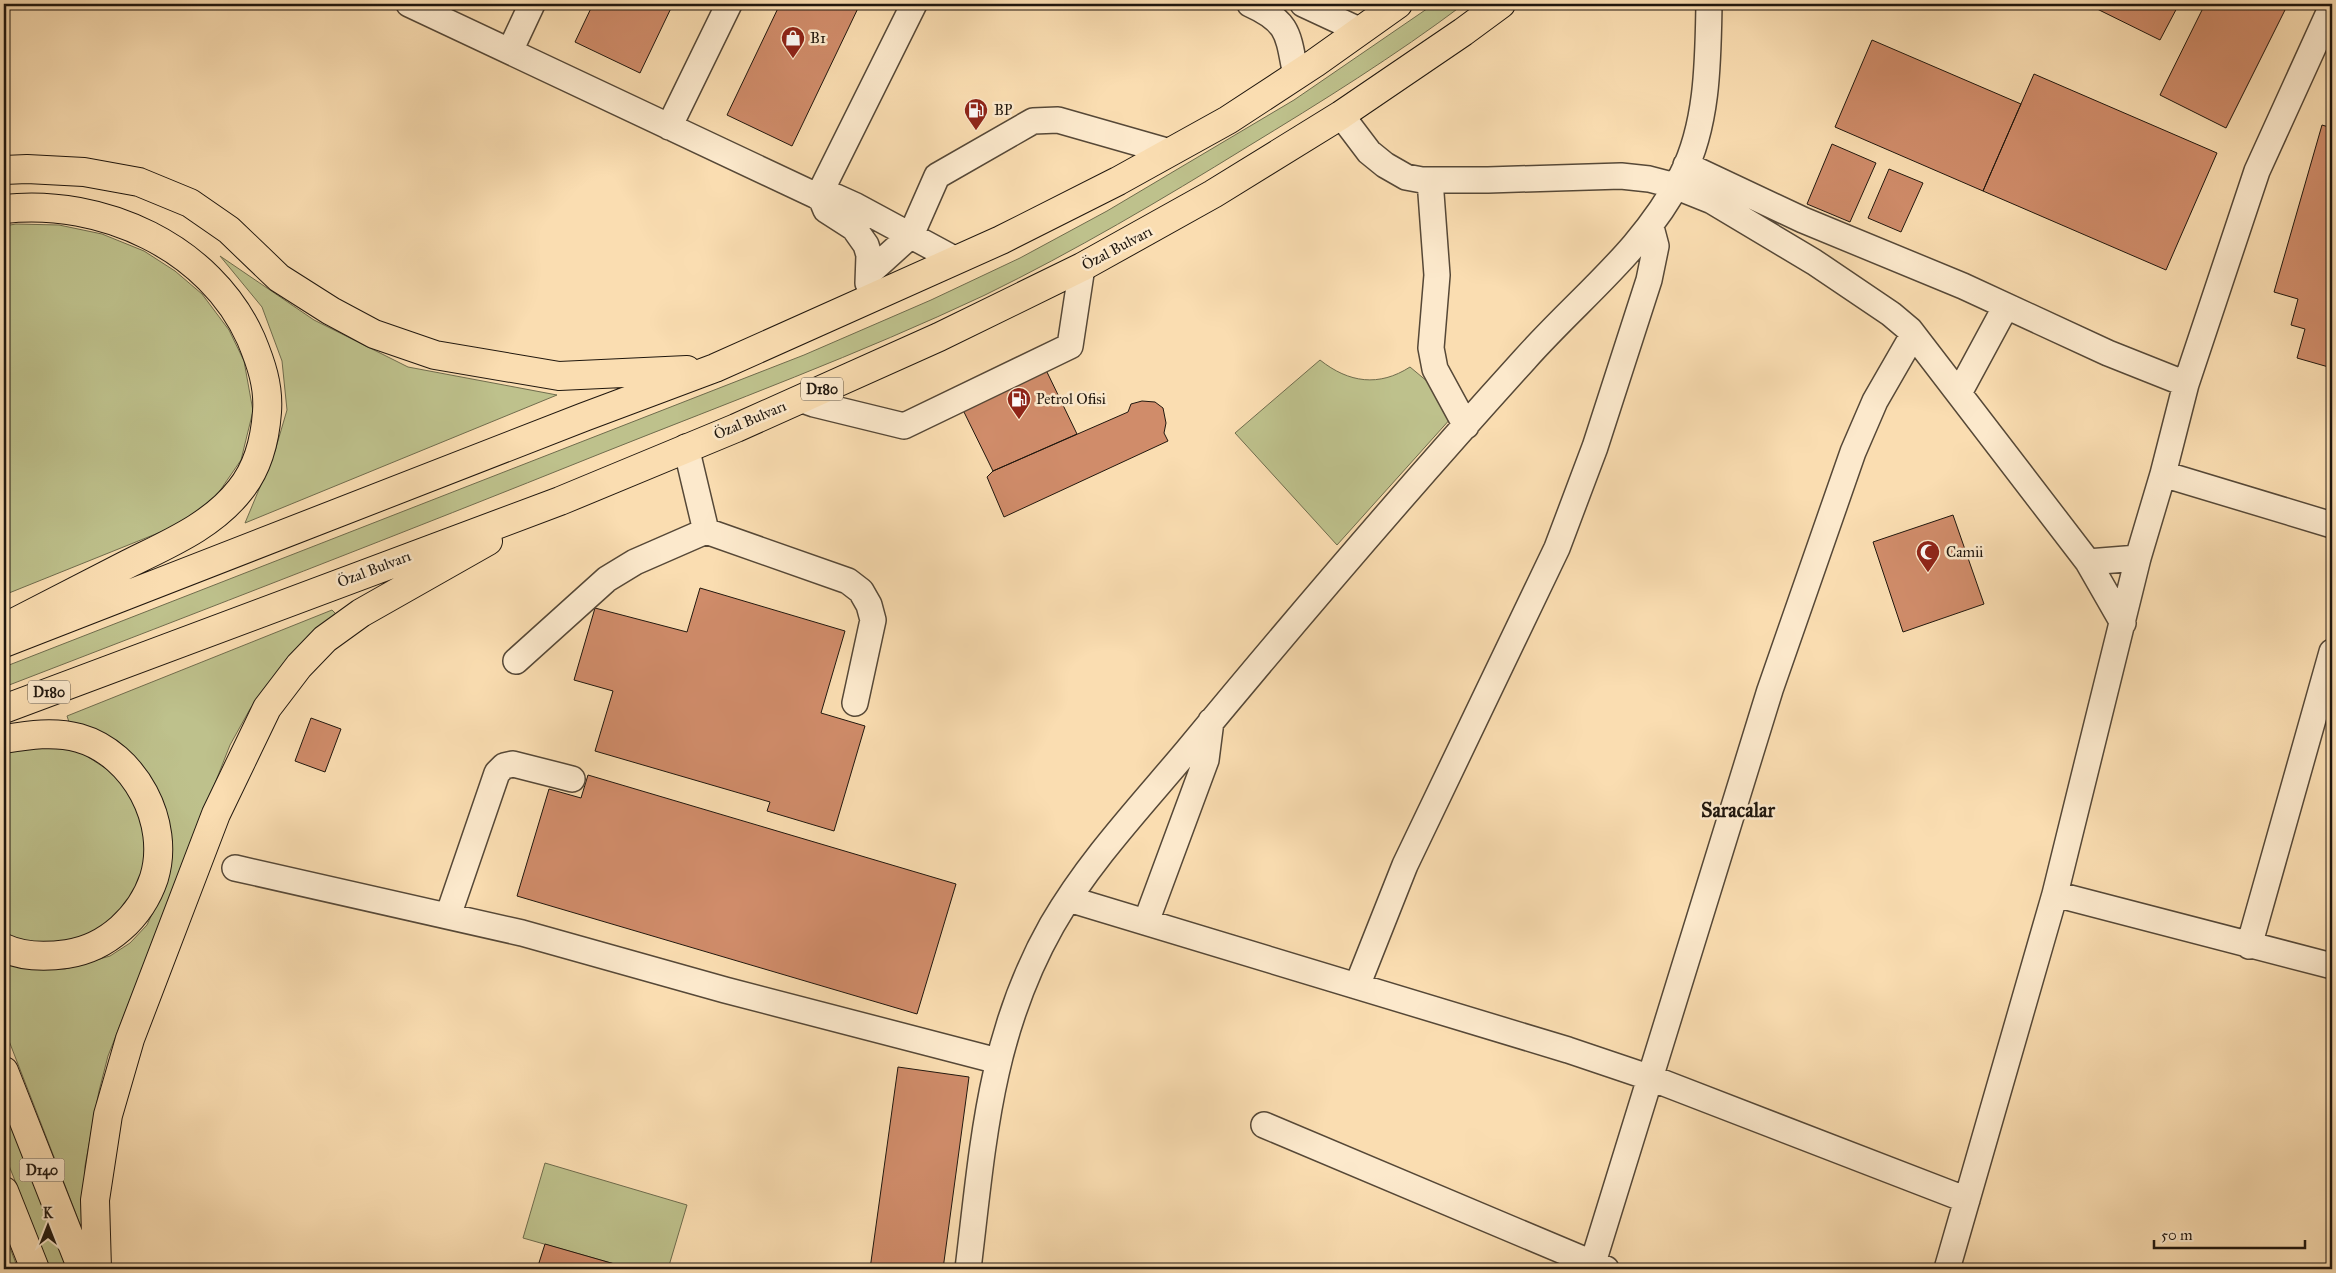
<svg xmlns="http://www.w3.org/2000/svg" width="2336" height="1273" font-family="'IM FELL Great Primer',serif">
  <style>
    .green { fill: #bec18c; stroke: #6f6c4d }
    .building { fill: #d08c6a; stroke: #20170e }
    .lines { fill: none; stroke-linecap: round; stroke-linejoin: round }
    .minor-casing { stroke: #564837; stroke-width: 28 }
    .highway-casing { stroke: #20170e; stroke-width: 30 }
    .minor { stroke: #fce9cc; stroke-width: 25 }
    .highway { stroke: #faddb1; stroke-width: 28 }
    .labels { text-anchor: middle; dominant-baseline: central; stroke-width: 5; stroke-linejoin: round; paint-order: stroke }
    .shield { fill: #fce9cc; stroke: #625647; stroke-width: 1 }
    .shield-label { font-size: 14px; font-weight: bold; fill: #20170e }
    .poi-label { font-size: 15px; fill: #20170e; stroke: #fce9cc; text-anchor: start }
    .street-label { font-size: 15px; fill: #20170e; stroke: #fce9cc }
    .district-label { font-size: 20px; font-weight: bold; fill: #20170e; stroke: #fce9cc }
  </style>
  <rect width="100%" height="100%" fill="#faddb1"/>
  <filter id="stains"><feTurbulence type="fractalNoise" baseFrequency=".004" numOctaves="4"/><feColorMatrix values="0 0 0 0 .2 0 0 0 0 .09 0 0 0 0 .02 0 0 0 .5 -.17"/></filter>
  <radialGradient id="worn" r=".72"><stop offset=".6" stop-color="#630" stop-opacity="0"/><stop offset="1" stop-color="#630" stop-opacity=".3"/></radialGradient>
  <path class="green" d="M1434,4H1464C1395,56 1321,102 1247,147C1161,200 1075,251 985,295C860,354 730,402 602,453C403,533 204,610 4,687V667L804,355L931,300L1020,258L1107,211L1294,100Z
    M16,224L59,225L102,234L144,251L175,271L202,294L229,330L244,361L253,411L241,460L219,492L193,519L4,595V226Z
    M220,256L314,320L408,367L557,395L245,523L275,451L287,410L282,361L262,307Z
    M1320,360C1349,383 1379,387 1410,367L1434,387L1452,417L1337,545L1235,433Z
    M332,610L336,614L281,668L250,709L230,745L108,1056L99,1091L85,1166V1237L4,1028V960L41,969H65L110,956L130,943L147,925L165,886L169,830L70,725L67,716Z
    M38,744L79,751L111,772L123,786L134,801L140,816L145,838V863L139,884L129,904L98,931L62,944L26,942L4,933V751Z
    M4,1107L68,1269H50L4,1153Z
    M545,1163L687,1205L668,1269H632L523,1238Z
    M4,1232L18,1269H4Z"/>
  <path class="building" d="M593,4H673L640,73L575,42Z
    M780,4H860L792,146L727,115Z
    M2087,4H2179L2160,40Z
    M2205,4H2288L2226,128L2160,95Z
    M1872,40L2021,104L1983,191L1835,127Z
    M2034,74L2217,153L2166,270L1983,191Z
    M2322,125L2332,128V368L2297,358L2305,329L2291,325L2298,299L2274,292Z
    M1832,144L1876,163L1850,222L1807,204Z
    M1889,169L1923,183L1901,232L1868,218Z
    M1046,370L1077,434L993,471L962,408Z
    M1142,401L1155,402L1163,408L1166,423L1164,433L1168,441L1004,517L987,477L993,471L1128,412L1131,404Z
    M1953,515L1984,604L1903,632L1873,542Z
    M700,588L845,631L821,713L865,726L834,831L767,811L770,802L595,751L613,691L574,680L595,608L687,632Z
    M311,718L341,729L325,772L295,761Z
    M588,775L956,884L917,1014L517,896L549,789L581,798Z
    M898,1067L969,1077L943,1269H870Z
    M545,1244L632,1269H537Z"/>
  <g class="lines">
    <g class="minor-casing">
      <path id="minor" d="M409,4L821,198L836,197L856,206L956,260
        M1250,4C1290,22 1288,35 1296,76
        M1303,4L1361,31
        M510,51L532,4
        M1341,115L1369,152L1385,165L1406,177L1422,180H1488L1621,176L1649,179L1672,185L1712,201L1814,262L1891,314L1910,330L2088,562
        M669,127L729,4
        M1686,165L1803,220L1963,286L2108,353L2186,384
        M1430,180L1437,275L1431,348L1435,369L1466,426
        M818,197L914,4
        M821,198L826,210L854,228L866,245L869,255L868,283
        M869,273L911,235L937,176L1033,121L1058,120L1170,152
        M1959,393L2006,306
        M800,399L814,404L904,426L1070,346L1082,267
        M2163,474L2332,525
        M706,531L848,581L861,591L869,605L873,620L855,703
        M2123,623L2088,562L2138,558
        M516,661L607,579L635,562L706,531L686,447
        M235,868L522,933L725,990L998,1061
        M2055,894L2332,966
        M1069,899L1568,1050L1651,1078L1967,1200
        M448,916L497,773L504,766L513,764L572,779
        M1146,922L1206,760L1211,721
        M2249,946L2332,652
        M1357,986L1405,865L1557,548L1595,447L1649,280L1656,246L1651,227
        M1264,1125L1606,1269
        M968,1269C983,1146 989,1036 1052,925C1089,861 1140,807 1187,751C1297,618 1409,487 1525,359C1580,297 1643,251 1682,175C1708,124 1708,60 1709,4
        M1591,1269L1770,690L1853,452L1875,401L1913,335
        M1947,1269L2055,894L2138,558L2163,474L2186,384L2257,171L2332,6"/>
    </g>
    <g class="highway-casing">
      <path id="highway" d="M4,170L27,169L84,172L139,182L190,203L229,230L279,278L331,311L374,334L435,355L559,376L687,370
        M4,209C102,198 210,247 251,339C261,363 269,386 267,412C265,440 258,468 240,490C212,526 168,544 128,564C91,583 54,602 17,621
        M4,643L584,417L715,368L1001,240L1118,181L1228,120L1315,63L1398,4
        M4,709L560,501L736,428L939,337L1082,267L1213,194L1341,115L1463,32L1501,4
        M4,739C29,735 54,731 79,738C135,754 171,823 154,878C141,917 107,948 67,954C46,957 23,957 4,948
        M4,1071L82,1269
        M4,1191L35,1269
        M97,1269L95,1200L108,1115L130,1039L216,814L267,708L299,666L325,639L361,613L488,541"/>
    </g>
    <use href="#minor" class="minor"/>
    <use href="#highway" class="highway"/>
  </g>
  <defs>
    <g id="shop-pin" transform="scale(1.25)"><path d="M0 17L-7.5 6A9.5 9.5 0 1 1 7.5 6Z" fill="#8f2418" stroke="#fce9cc"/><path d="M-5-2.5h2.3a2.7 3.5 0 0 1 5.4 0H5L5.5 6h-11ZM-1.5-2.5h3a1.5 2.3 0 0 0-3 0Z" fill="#fff"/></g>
    <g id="fuel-pin" transform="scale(1.25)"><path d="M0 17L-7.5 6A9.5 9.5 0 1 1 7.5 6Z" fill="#8f2418" stroke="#fce9cc"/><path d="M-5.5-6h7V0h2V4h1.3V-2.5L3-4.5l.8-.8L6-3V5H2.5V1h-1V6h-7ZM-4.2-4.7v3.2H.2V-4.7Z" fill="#fff"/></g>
    <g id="mosque-pin" transform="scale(1.25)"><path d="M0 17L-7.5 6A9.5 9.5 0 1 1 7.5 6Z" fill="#8f2418" stroke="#fce9cc"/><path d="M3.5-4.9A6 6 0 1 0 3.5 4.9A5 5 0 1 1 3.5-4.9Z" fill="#fff"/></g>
  </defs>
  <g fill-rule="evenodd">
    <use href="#shop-pin" x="793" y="38"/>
    <use href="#fuel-pin" x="976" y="110"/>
    <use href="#fuel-pin" x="1019" y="399"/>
    <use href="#mosque-pin" x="1928" y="552"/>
  </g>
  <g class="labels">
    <g class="shield">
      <rect x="801" y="377.5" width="42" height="23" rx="4"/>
      <rect x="28" y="680.5" width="42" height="23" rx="4"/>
      <rect x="19.5" y="1158.5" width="45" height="23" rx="4"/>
    </g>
    <g class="shield-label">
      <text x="822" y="389">D180</text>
      <text x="49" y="692">D180</text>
      <text x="42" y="1170">D140</text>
    </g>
    <g class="poi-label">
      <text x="810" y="38">B1</text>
      <text x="994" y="110">BP</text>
      <text x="1036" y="399">Petrol Ofisi</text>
      <text x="1946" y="552">Camii</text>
    </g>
    <g class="street-label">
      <text transform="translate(1117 248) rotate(-28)">Özal Bulvarı</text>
      <text transform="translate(750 420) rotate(-23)">Özal Bulvarı</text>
      <text transform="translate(374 569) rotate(-21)">Özal Bulvarı</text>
    </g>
    <g class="district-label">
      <text x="1738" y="810">Saracalar</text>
    </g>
  </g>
  <rect width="2336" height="1273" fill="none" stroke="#faddb1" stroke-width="20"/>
  <rect x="5" y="5" width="2326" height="1263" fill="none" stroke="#20170e" stroke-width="2.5"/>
  <rect x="10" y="10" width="2316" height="1253" fill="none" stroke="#20170e"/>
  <g transform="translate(48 1226)" stroke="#fce9cc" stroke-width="4" paint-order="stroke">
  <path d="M0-4L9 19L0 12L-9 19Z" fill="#20170e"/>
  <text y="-8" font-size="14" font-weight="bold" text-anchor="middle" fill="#20170e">K</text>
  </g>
  <path d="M2154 1240v8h151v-8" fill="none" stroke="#20170e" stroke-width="2.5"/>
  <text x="2161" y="1240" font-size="15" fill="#20170e" stroke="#fce9cc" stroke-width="4" paint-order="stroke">50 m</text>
  <rect width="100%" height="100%" filter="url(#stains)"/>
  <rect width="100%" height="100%" fill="url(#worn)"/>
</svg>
